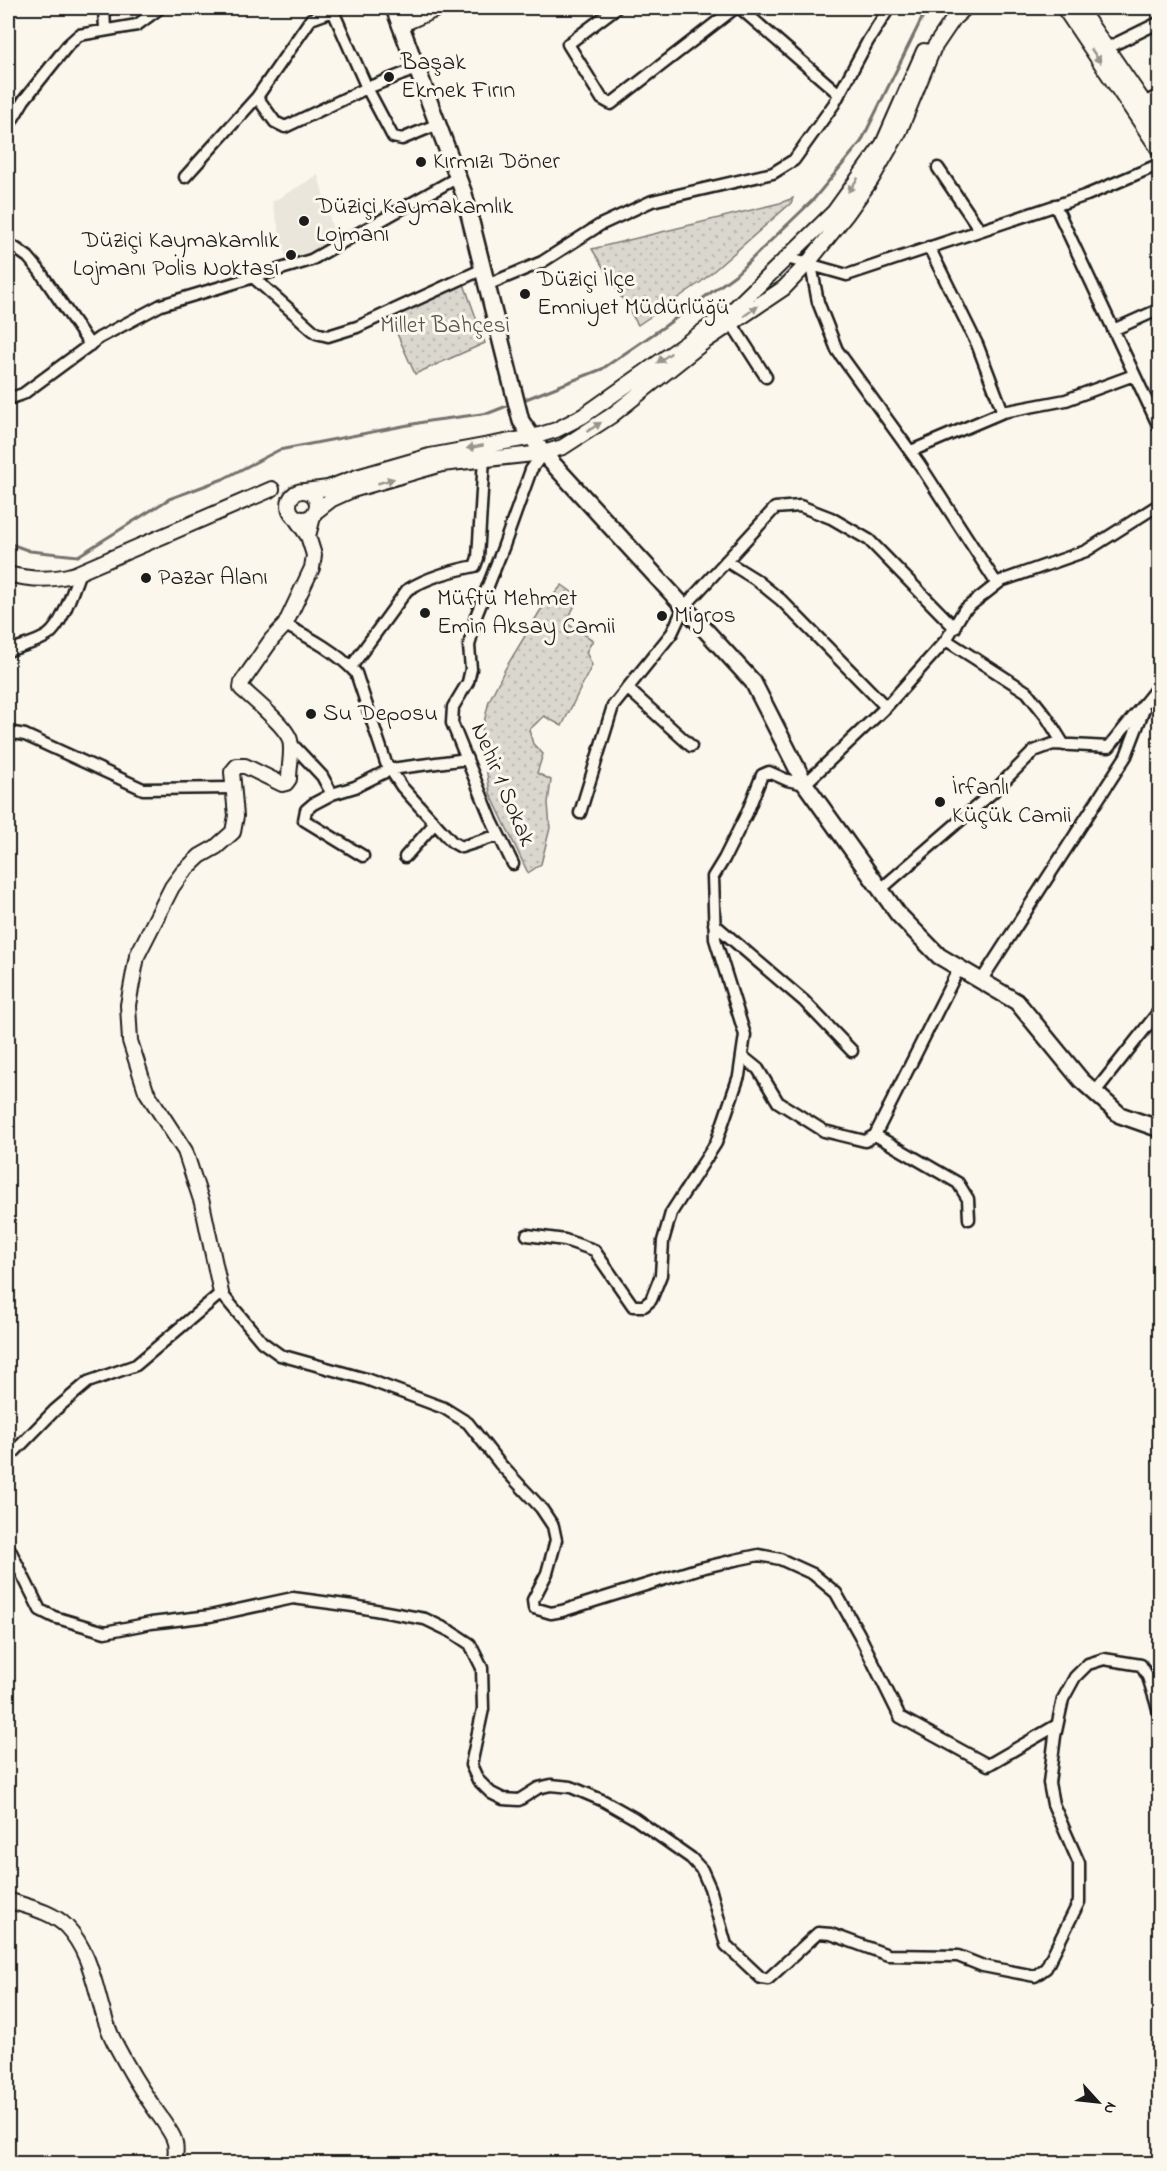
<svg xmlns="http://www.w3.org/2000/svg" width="1167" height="2171" font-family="'Indie Flower',sans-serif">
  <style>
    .built { fill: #eae6dc }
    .green { fill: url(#green-dots); stroke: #7b7a75; stroke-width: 1.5 }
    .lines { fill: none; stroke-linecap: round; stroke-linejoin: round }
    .stream { stroke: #74726e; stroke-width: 3 }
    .minor-casing { stroke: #1c1c1c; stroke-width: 15 }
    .tertiary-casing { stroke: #1c1c1c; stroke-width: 18 }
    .secondary-casing { stroke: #1c1c1c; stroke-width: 20 }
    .minor { stroke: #fbf7ec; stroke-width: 10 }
    .tertiary { stroke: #fbf7ec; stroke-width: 14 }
    .secondary { stroke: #fbf7ec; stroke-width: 15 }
    .oneway { fill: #97948e }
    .poi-dot { fill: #1c1c1c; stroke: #fbf7ec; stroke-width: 2 }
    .labels { text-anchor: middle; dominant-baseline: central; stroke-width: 6; stroke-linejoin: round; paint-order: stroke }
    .poi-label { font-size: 24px; fill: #1c1c1c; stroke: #fbf7ec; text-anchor: start }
    .park-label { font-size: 24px; fill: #555451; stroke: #fbf7ec }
    .street-label { font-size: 24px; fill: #1c1c1c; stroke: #fbf7ec }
  </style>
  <defs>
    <pattern id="green-dots" width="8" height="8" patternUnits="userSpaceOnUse" patternTransform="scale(1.5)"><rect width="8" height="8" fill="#dad7ce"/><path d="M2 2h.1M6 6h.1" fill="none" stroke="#bab8b0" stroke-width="1.8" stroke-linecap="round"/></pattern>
  </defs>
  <rect width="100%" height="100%" fill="#fbf7ec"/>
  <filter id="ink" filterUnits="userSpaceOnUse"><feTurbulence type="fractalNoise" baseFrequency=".0167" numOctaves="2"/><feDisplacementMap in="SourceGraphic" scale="12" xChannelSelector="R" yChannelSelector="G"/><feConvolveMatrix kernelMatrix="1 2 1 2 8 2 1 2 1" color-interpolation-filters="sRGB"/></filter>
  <g filter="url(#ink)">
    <path class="built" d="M318,175L336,241L287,261L272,202Z"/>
    <path class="green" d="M793,198L791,203L701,282L638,325L592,249L780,203Z
      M463,281L485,343L415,374L390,318Z
      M562,585L579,597L566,623L593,640L586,652L592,665L562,726L544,716L529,730L533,744L543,754L537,773L551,780L548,803L550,828L541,864L528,873L490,793L481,735L489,701L505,669L540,611Z"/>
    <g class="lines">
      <path class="stream" d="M521,401L602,369L665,326L735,275L813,200L861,142L927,8
        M8,543L30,551L78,556L169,499L223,479L279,450L429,421L489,413L512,404"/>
      <g class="minor-casing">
        <path id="minor" d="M104,8L105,30
          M616,8L568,44L602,99L611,104L735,8
          M740,8L839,94
          M333,11L367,88L393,137L402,139L438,124
          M1107,48L1160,22
          M257,97L275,122L285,127L367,88L416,69
          M1144,103L1160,95
          M8,127L24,100L68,45L79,35L137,25L160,8
          M938,168L980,230
          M185,177L257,97L311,19L333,11L337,8
          M1055,205L1160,429
          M8,243L28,257L39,270L90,345
          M929,247L977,344L1003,412
          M787,258L847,275L1087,195L1160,164
          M811,265L818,302L837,350L920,465L997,584
          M254,278L316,333L328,336L357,327L483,269
          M487,285L542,262L600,225L652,201L773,173L794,160L834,104L868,41L889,8
          M732,324L766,377
          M1113,330L1160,309
          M8,399L23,394L99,338L161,305L311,260L458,177
          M911,451L1003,412L1066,400L1134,375
          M726,561L755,579L781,600L886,707
          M285,625C311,638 337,652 356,673L386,763L402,787L452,842L461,847L499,835
          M946,640L1027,692L1046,716L1064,745
          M8,651C20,646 37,643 48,635C63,624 73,589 80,572
          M351,667L407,590C428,577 451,571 475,566L478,558L484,458
          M627,688L691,746
          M8,732L25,735L143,789L233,788
          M291,743L322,776L332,794L355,787L391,769L467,759
          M332,794L313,804L306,810L304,820L363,856
          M580,813L613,706L672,633L684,607L775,508L800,506L831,518L869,540L955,628
          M405,857L435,823
          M513,864L492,821L452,723L453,707L468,682L471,669L469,646L476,616L503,548L531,470L543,453
          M881,889L993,792L1034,751L1053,744L1109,747L1160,684
          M714,924L804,1001L852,1051
          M981,981L1126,756L1144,709
          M742,1056L758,1069L778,1102L824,1131L865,1141L875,1135L959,968
          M1095,1092L1160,1010
          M875,1135L958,1183L968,1199L969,1219
          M527,1235L565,1240L594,1250L633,1306H644L651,1300L661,1275L663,1241L671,1213L716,1143L739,1076L745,1035L715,939L713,877L724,859L747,813L762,775L769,772L787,780L805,784L886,707L946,640L964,610L1001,581L1086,551L1160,504
          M8,1452H14L55,1410L88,1382L136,1365L221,1293L262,1342L280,1355L366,1379L444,1408L468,1423L500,1464L541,1508L553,1526L556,1540L547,1573L533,1600L534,1608L551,1613L562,1611L697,1569L735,1560L759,1555L780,1559L813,1574L836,1593L859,1634L900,1717L988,1765L1057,1725
          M8,1546L40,1610L54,1617L105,1632L151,1623L210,1616L293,1598L353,1606L425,1619L452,1632L470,1644L482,1668L483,1709L471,1765L478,1780L491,1793L503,1799L519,1800L538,1788L551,1785L571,1787L604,1801L634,1818L691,1858L702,1870L710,1888L726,1945L761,1978L768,1979L818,1933L831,1934L888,1955L958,1956L983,1966L1035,1976L1046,1968L1079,1902V1863L1053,1804L1049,1783L1055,1736L1063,1699L1075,1677L1088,1664L1104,1659L1141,1665L1148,1677L1160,1715"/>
      </g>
      <g class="tertiary-casing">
        <path id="tertiary" d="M1064,8L1160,151
          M1079,8L1160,126
          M400,25L439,8
          M289 505a14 14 0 1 1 28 0a14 14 0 1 1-28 0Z
          M305,491L328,488L357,477L430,456L533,437L556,430L583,416L733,310L834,212L883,144L924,51
          M294,516L308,536L314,513L332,499L352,490L442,464L543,453L563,447L611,416L704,342L784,288L807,264L846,215L871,180L899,132L933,49L954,18L965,8
          M8,574C31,580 52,581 75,574L272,489
          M221,1293L202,1203L185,1151L146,1091L130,1041L128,1005L137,956L172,887L183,872L200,856L216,847L233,832L236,816L232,772L237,766H245L282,784L286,783L289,779C289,767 293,751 290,740C286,726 253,699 241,688L242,682L272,639L285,625L312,568L314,555L308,536
          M8,1900C27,1907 51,1911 66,1926C98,1959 95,2009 117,2047C127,2066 138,2085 150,2102C157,2113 167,2125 173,2137C177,2145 176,2155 174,2164"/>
      </g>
      <g class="secondary-casing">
        <path id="secondary" d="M394,8L464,194L521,421L543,453L753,682L805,784L898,914L939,956L1017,1002L1081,1080L1120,1115L1160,1129"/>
      </g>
      <use href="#minor" class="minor"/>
      <use href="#tertiary" class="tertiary"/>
      <use href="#secondary" class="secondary"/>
    </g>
    <defs><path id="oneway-solid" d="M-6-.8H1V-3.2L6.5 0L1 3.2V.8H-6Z" transform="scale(1.5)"/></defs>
    <g class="oneway">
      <use href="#oneway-solid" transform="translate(1096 56) rotate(56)"/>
      <use href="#oneway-solid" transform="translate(853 185) rotate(126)"/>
      <use href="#oneway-solid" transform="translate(751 311) rotate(-35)"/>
      <use href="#oneway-solid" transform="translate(664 358) rotate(145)"/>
      <use href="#oneway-solid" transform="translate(594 427) rotate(-33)"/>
      <use href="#oneway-solid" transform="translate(475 447) rotate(169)"/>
      <use href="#oneway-solid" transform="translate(386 481) rotate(-16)"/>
    </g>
  </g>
  <g class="poi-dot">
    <circle cx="389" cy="77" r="6"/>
    <circle cx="421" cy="162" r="6"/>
    <circle cx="304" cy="221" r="6"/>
    <circle cx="291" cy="255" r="6"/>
    <circle cx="525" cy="294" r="6"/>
    <circle cx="146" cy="578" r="6"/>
    <circle cx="425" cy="613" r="6"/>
    <circle cx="662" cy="616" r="6"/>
    <circle cx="311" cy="714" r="6"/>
    <circle cx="940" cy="802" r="6"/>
  </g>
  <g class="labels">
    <g class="poi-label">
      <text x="401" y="63">Başak<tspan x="401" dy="28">Ekmek Fırın</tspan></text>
      <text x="433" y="162">Kırmızı Döner</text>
      <text x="316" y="207">Düziçi Kaymakamlık<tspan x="316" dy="28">Lojmanı</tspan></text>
      <text x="279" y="241" text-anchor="end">Düziçi Kaymakamlık<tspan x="279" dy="28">Lojmanı Polis Noktası</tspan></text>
      <text x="537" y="280">Düziçi İlçe<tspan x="537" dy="28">Emniyet Müdürlüğü</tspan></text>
      <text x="158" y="578">Pazar Alanı</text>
      <text x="437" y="599">Müftü Mehmet<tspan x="437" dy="28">Emin Aksay Camii</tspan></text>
      <text x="674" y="616">Migros</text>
      <text x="323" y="714">Su Deposu</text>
      <text x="952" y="788">İrfanlı<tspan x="952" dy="28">Küçük Camii</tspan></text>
    </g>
    <g class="park-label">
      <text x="445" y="326">Millet Bahçesi</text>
    </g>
    <g class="street-label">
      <text transform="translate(502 785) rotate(67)">Nehir 1 Sokak</text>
    </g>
  </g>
  <rect width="1167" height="2171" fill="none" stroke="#fbf7ec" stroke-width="30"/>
  <rect x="15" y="15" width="1137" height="2141" fill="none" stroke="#1c1c1c" stroke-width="2" filter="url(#ink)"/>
  <g transform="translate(1098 2102) rotate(117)" stroke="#fbf7ec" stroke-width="4.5" paint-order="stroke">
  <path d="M0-4.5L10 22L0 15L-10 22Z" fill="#1c1c1c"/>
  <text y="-9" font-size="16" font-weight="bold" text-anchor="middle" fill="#1c1c1c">N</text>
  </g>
</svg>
